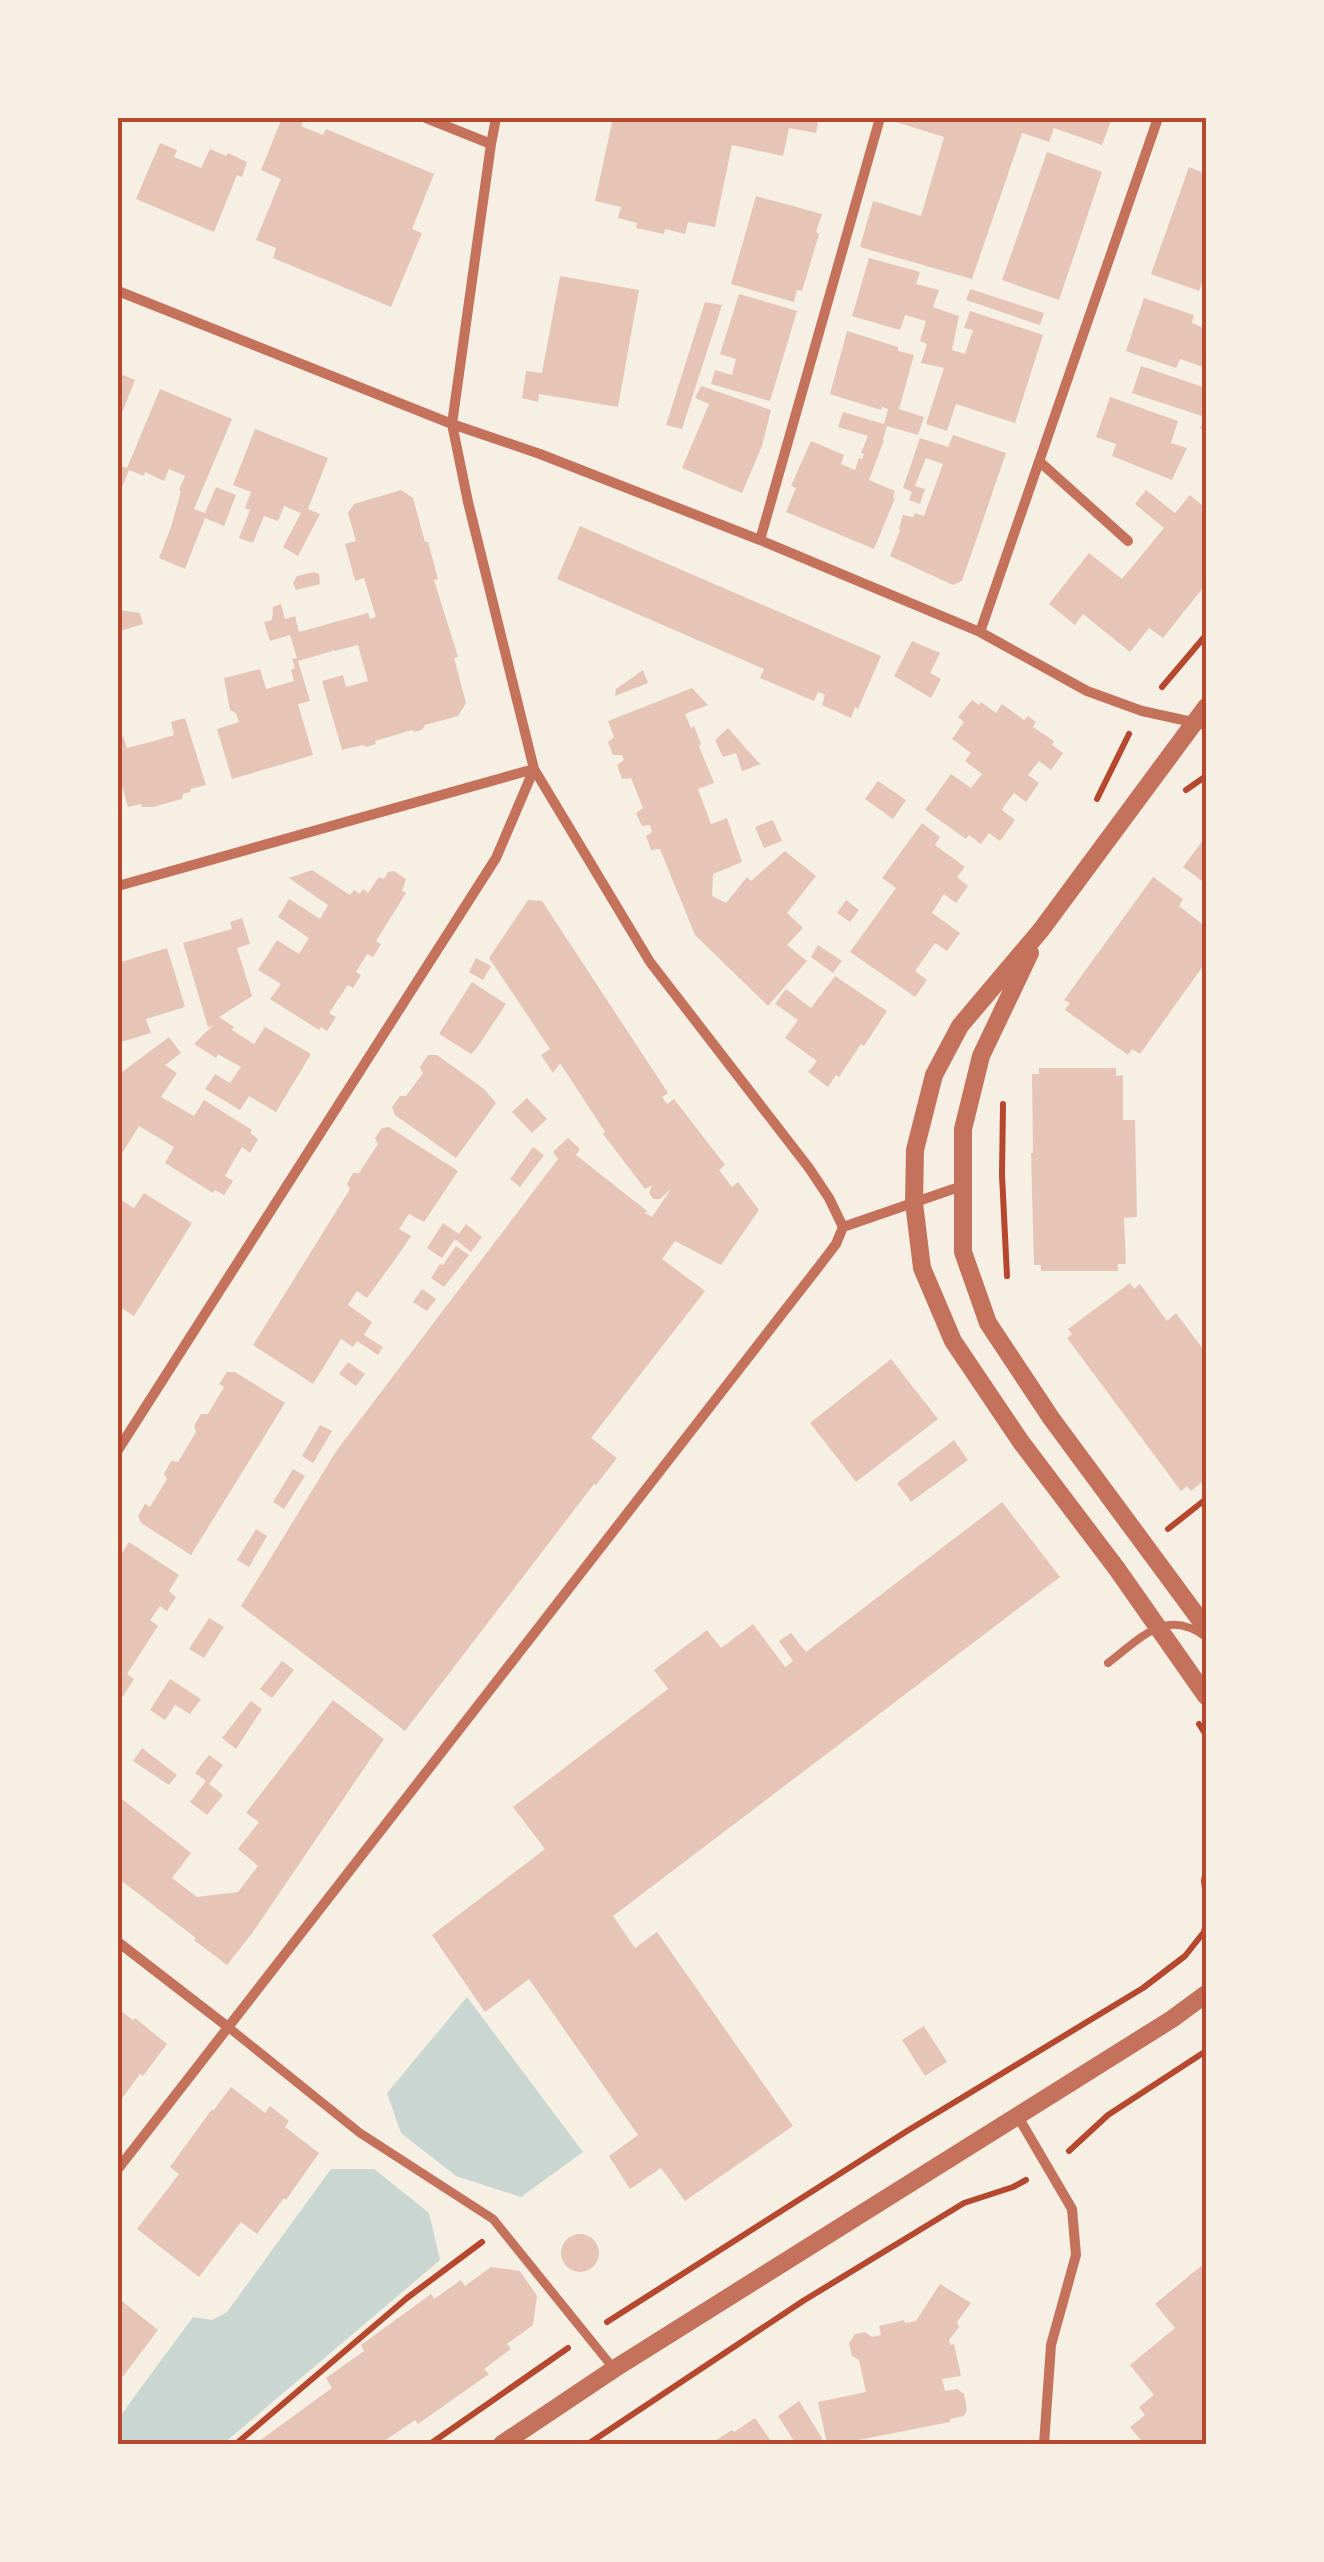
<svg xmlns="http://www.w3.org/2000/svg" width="1324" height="2562" font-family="'Noto Serif',serif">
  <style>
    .water { fill: #c9d6d2 }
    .building { fill: #e6c5b7 }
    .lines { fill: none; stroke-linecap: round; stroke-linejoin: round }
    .path { stroke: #b5482f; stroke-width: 6 }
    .service { stroke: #c5725c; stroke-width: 8 }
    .pedestrian { stroke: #c5725c; stroke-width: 9 }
    .minor { stroke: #c5725c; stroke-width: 10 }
    .tertiary { stroke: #c5725c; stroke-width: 18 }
    .neatline { fill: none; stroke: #b5482f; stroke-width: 4 }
  </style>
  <rect width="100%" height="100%" fill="#f6efe4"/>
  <path class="water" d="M467,1997L583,2152L521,2197L456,2176L401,2133L387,2093Z
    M331,2169H374L429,2213L440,2260L223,2444H118V2419L193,2317L212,2320L227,2312Z"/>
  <path class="building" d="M282,118H305L301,126L323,135L326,129L434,174L412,229L422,233L391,307L273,258L276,248L256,240L281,179L261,170Z
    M613,118H819L816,133L789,128L783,156L732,145L715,227L688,222L685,234L665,229L664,234L636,228L637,223L618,218L621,207L595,201Z
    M897,118H1112L1102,145L1054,128L1049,142L1022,133L972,279L860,247L873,201L921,216L944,137L896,122Z
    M160,143L177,150L174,157L201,168L210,149L226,156L228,153L247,162L242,177L237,175L214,232L136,199Z
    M1047,152L1102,172L1059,300L1002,280Z
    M1189,167L1206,174V279L1204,278L1199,291L1151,274Z
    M756,196L822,214L816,232L819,234L802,291L797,290L794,302L731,284Z
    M869,258L920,272L916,284L939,290L933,307L959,316L952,350L965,354L973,330L964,328L970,311L1043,335L1015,423L956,404L947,431L926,424L944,368L921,363L927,344L920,341L926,321L905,315L900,330L852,316Z
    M560,276L639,290L618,407L539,394L538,402L522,398L526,371L542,373Z
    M970,289L1044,313L1040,325L966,300Z
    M739,294L797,311L770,401L711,384L715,370L732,375L736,359L720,354Z
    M1144,298L1194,315L1192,323L1206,329V368L1180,359L1176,368L1126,351Z
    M705,302L722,305L682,429L666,425Z
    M847,331L898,347V351L914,355L899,409L924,417L918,435L887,426L883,440H884L869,480L895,491L893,497L895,498L874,549L786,512L796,488L791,486L811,441L844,455L841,464L855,470L859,458L862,459L864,454L861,453L868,436L838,427L843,412L884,424L888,409L882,407L881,410L830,394Z
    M1141,366L1206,388V433L1200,428L1205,417L1132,393Z
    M118,373L135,380L118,423Z
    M701,386L771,410L762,446L742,493L682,468L709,404L695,398Z
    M160,389L232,419L194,509L205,513L216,487L236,495L224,526L205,518L185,569L159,558L171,527L181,491L179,490L185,476L169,469L164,481L145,472L144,476L129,470L118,497V464L127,468Z
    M1110,397L1178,421L1171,443L1187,448L1172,480L1112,456L1116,444L1096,437Z
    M255,429L328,458L308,509L320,514L298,556L283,547L301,513L284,506L278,521L264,516L253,543L239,538L250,510L245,508L251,492L233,485Z
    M953,435L1006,453L962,581L953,585L890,556L900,530L899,529L903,515L913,517L915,513L924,516L943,464L926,458L915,486L925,489L920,504L909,500L912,492L903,488L920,438L948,447Z
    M401,490L413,498L425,542H428L438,579L434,580L458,657L454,658L466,703L458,716L425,725L422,730L414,732L412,730L375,741L376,744L366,747L363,745L342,750L322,681L343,675L346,687L368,681L358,645L335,651L332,649L333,651L298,661L310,701L298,704L313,755L232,779L217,729L239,722L236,713L230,710L224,678L260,669L266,689L294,681L291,670L295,668L292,659L297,658L290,635L270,641L264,622L272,620L273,607L281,604L285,619L295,616L299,632L368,613L370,619L376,617L364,578L355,581L345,544L356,541L348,513L354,504Z
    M1146,490L1175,513L1190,495L1203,506L1206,502V584L1163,638L1149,628L1130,652L1083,614L1075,625L1049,604L1089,553L1122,579L1164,528L1135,504Z
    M580,526L881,656L858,709L855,707L851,718L822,705L825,695L822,693L818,692L814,701L760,678L764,669L557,579Z
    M314,572L319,574L320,584L296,590L293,583L297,576Z
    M118,610L140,613L143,624L120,631Z
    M912,641L940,653L930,673L941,679L931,698L894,676Z
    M643,670L648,683L615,696L616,689Z
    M692,688L708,705L685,714L691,728L694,726L701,744L699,746L714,783L698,789L711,824L727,818L742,862L713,874L712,896L726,903L747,877L751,881L785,851L816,876L787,913L803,928L787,945L807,961L768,1006L695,935L660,849L651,850L646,836L652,832L650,825L642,826L636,813L643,808L631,778L622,779L617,765L624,760L622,755H613L608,742L614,737L608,721Z
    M972,700L979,705L981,702L996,713L1002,704L1024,720L1028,716L1036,722L1033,727L1054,741L1052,745L1063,753L1051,770L1039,761L1028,775L1039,783L1026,802L1014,793L1004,806L1002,810L1015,820L1000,841L989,833L981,844L969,835L966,839L925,810L951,774L971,788L982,774L965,761L971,753L952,739L964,722L958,717Z
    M185,718L206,785L190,789L191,792L183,794L182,799L153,807H142L141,804L128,807L118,772V737L123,736L127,748L151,742L174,735L171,722Z
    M728,728L758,762L761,764L742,771L736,753L723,757L715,740Z
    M878,781L906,800L893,819L865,799Z
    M773,820L782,841L764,848L755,827Z
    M922,823L940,837L935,845L965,867L957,877L968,886L956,903L944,894L932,913L960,933L947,951L935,943L915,971L927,980L915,997L850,952L896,888L882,878Z
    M1206,836V884L1183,867Z
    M312,870L350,895L354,890L360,894L363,889L368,893L379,877L384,879L388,872L394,871L406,879L402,891L406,893L376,941L381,944L373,957L367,954L356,972L361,975L353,988L348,985L329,1013L336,1017L327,1031L321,1027L319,1030L270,999L281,984L258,970L277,940L299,954L309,938L278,917L289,899L320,919L328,905L289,878Z
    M1153,877L1183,899L1179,906L1206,927V962L1140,1054L1132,1049L1128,1055L1065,1010L1070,1003L1064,1000Z
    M528,900L542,901L668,1093L662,1097L667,1104L674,1099L725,1165L719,1170L732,1187L738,1182L759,1210L721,1265L675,1241L662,1259L705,1291L591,1438L617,1458L596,1485L594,1484L405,1731L241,1606L337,1450L558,1159L553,1152L568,1138L580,1149L576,1155L647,1211L645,1213L652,1217L671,1189L660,1199H653L649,1193L652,1185L645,1189L603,1134L605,1132L560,1063L553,1073L541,1055L550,1049L489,958Z
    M846,900L859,910L850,922L837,913Z
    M242,918L250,944L237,948L252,996L219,1017L234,1027L232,1030L254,1044L265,1027L311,1054L276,1112L249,1096L240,1110L205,1089L215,1074L230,1083L241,1067L218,1054L216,1058L194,1044L213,1025L208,1027L183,943L232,929L230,922Z
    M818,945L842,961L833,973L811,957Z
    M167,948L185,1007L146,1019L151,1033L118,1043V963Z
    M476,958L491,966L483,980L469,972Z
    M835,976L887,1011L864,1046L861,1044L839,1077L836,1075L828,1087L808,1072L817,1061L785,1038L798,1020L775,1004L786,989L811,1008Z
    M472,982L506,1004L477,1048L471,1054L439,1034Z
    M169,1037L181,1053L165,1065L177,1073L161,1097L194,1116L204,1100L252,1130L250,1133L258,1139L250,1153L242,1147L233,1162L225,1176L233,1181L224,1195L215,1190L213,1193L165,1163L174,1147L139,1126L118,1160V1069L122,1072Z
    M428,1055H437L484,1089L496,1103L456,1158L395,1115L392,1107L400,1096H406L423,1073L420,1067Z
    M1039,1068H1116V1076L1123,1075V1120H1135L1137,1217L1124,1218L1126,1264H1118V1271H1041V1265H1034L1031,1153H1033L1032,1074H1039Z
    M527,1098L547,1119L532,1133L512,1112Z
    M389,1127L458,1171L424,1222L409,1214L399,1229L411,1236L401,1251L367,1298L357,1291L348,1305L372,1322L364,1335L383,1347L378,1355L357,1341L353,1347L341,1339L313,1384L253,1345L350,1189L347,1184L353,1173H359L378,1144L375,1138L382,1128Z
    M533,1147L544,1155L520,1187L510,1179Z
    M144,1193L192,1223L134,1316L118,1306V1198L134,1208Z
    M443,1223L459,1234L466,1224L482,1237L471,1252L455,1239L442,1258L427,1248Z
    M456,1246L469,1255L444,1287L431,1278L440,1264L443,1265Z
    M1130,1283L1134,1289L1140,1284L1167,1321L1176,1313L1206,1353V1479L1191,1491L1187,1486L1181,1491L1067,1338L1072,1334L1068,1329Z
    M422,1289L436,1299L427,1311L413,1302Z
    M891,1359L938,1419L856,1482L810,1423Z
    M348,1362L365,1374L356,1386L339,1374Z
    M227,1372H235L285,1403L191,1555L141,1523L138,1516L145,1504L150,1507L167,1479L164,1474L171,1461L178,1462L196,1432L194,1426L201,1414H208L224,1387L219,1384Z
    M320,1425L332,1431L313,1463L302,1456Z
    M954,1440L968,1460L911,1502L897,1483Z
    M293,1469L305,1476L284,1509L273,1502Z
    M1002,1502L1060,1577L613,1916L635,1948L657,1932L793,2126L685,2201L661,2168L630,2189L609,2156L638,2135L529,1979L485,2012L432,1935L545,1849L513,1807L668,1689L654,1670L707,1630L721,1648L753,1624L785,1667L793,1661L779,1641L791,1633L806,1652Z
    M256,1529L267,1536L249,1567L237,1560Z
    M129,1542L179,1575L169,1591L176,1597L167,1611L160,1606L150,1620L158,1626L127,1674L134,1679L118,1704V1559Z
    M209,1618L224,1627L204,1658L189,1649Z
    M282,1661L294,1670L272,1698L260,1689Z
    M170,1679L201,1699L190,1714L175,1705L165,1720L150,1710Z
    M333,1700L384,1739L253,1932L227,1965L194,1940L196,1938L118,1878V1796L191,1853L172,1878L197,1897L238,1892L258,1866L238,1849L259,1822L246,1813Z
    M251,1701L262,1709L236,1749L222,1738Z
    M142,1748L177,1775L169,1785L133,1761Z
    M209,1755L223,1765L209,1784L223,1795L207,1815L190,1802L206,1781L195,1773Z
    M118,2009L133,2020L135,2018L167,2044L143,2076L140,2074L118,2104Z
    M924,2026L947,2062L925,2076L902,2040Z
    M231,2087L265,2113L270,2106L289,2121L285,2127L319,2153L286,2200L284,2198L257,2234L241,2222L199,2277L137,2229L179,2174L170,2167L212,2109L213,2111Z
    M561 2253a19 19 0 1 1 38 0a19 19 0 1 1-38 0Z
    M1206,2262V2444H1144L1130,2427L1145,2415L1139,2407L1154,2395L1130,2365L1175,2328L1155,2304Z
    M491,2267L520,2271L537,2296L533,2325L507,2344L511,2349L484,2369L489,2374L418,2424L415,2420L380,2444H373L370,2441L365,2444H255L332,2388L326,2378L364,2351L361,2345L431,2294L434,2299L461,2280L465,2286Z
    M940,2284L971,2303L957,2322L959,2327L949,2340L950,2345L954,2344L961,2376L942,2379L945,2391L957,2389L964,2394L967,2410L964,2416L950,2419V2422L838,2444H827L818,2402L866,2392L859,2360L852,2356L849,2343L855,2334L865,2332L872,2337L881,2335L879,2326L904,2320L905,2323L916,2321Z
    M118,2298L158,2330L118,2383Z
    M799,2401L822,2438L823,2444H796L778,2416Z
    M755,2418L773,2444H710L732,2430L734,2432Z"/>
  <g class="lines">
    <path class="path" d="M1162,687L1206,635
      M1186,790L1206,776
      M1097,799L1129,734
      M1003,1104L1002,1175L1007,1276
      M1168,1529L1206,1499
      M1199,1724L1206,1735
      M1206,1869L1204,1881L1206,1897
      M1069,2151L1108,2115L1206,2051
      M607,2322L907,2131L1143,1988L1185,1956L1204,1932L1206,1923
      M236,2444L407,2298L482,2242
      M430,2444L568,2348
      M588,2444L803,2301L964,2203L1013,2187L1026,2180"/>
    <path class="service" d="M1108,1663C1141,1638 1166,1607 1206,1637"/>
    <path class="pedestrian" d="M228,2027L360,2133L493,2219L614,2369"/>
    <path class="minor" d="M426,118L491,144L452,424L468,502L534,769L650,962L809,1168L829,1198L843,1227
      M491,144L496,118
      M118,291L452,424L540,454L760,540L980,632L1087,691L1142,711L1206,725
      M1040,462L1128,541
      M760,540L880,118
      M980,632L1158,118
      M118,886L534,769
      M118,1450L496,858L534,769
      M118,1942L228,2027
      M1017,2115L1072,2209L1076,2255L1051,2345L1044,2444
      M118,2169L820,1265L836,1244L843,1227L962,1186"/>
    <path class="tertiary" d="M1206,707L1041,930L960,1026L934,1075L915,1150L914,1203L922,1268L953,1341L1021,1442L1117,1569L1206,1696
      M1030,953L981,1056L963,1129V1252L988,1323L1051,1418L1206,1628
      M502,2444L614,2369L1172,2019L1206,1994"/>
  </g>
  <rect width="1324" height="2562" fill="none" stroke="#f6efe4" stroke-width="240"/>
  <rect x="120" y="120" width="1084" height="2322" class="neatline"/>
</svg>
